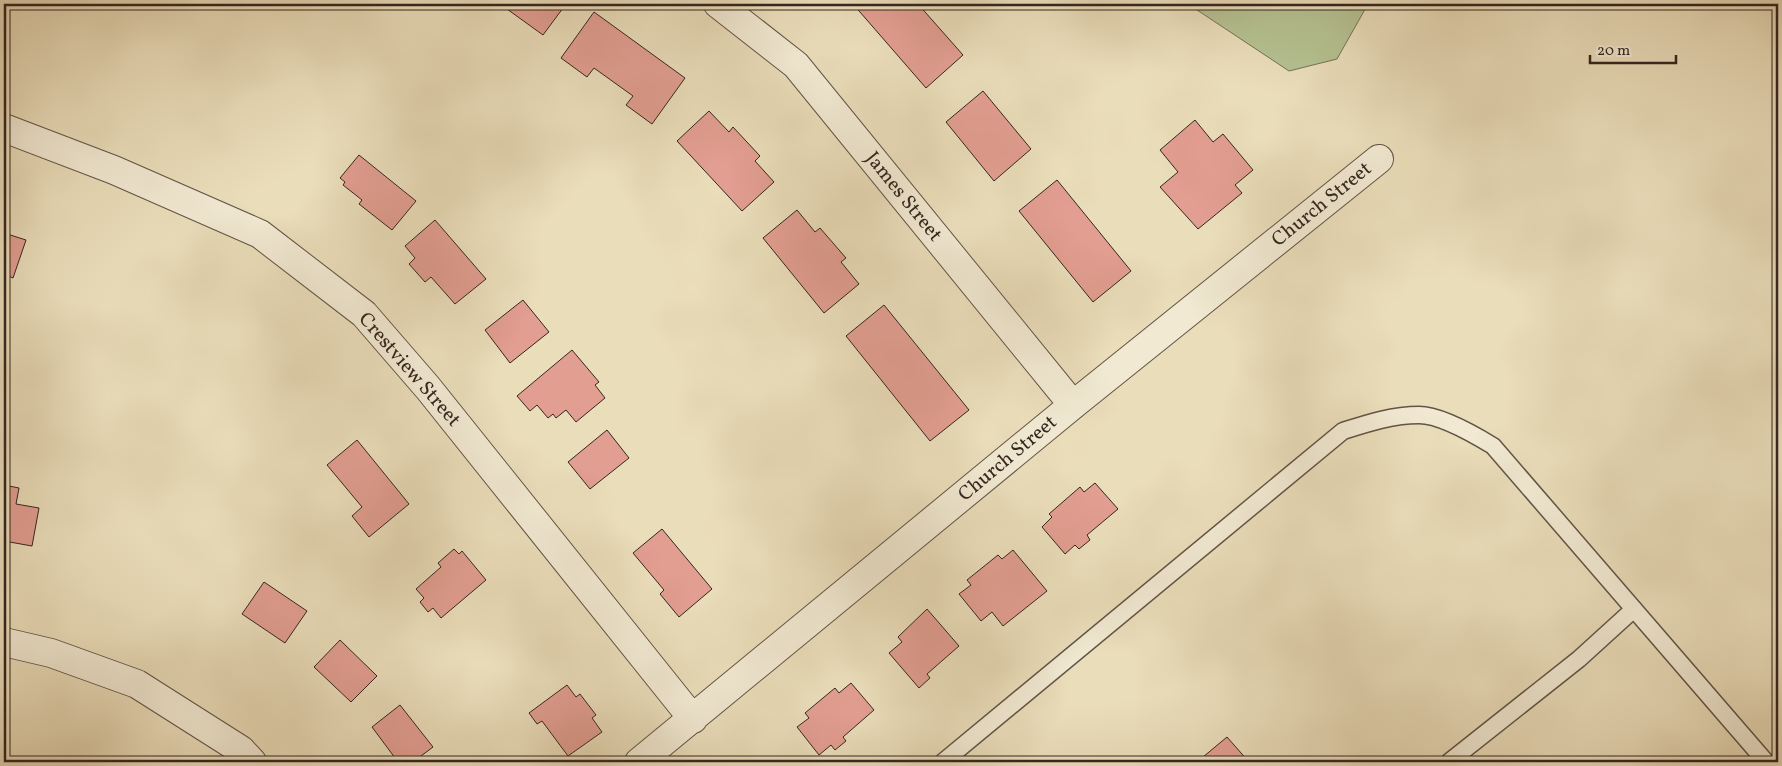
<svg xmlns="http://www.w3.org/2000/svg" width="1782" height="766" font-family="Vollkorn,serif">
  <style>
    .green { fill: #b5c191; stroke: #747458 }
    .building { fill: #e29e91; stroke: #34261f }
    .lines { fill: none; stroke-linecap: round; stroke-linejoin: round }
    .lane-casing { stroke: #625446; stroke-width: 19 }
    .street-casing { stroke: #625446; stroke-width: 30 }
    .lane { stroke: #f1e9d2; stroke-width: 16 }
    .street { stroke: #f1e9d2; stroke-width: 28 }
    .labels { text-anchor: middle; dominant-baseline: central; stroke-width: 4; stroke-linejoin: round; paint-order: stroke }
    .street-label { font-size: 20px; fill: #34261f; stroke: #f1e9d2 }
  </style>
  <rect width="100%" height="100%" fill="#eaddba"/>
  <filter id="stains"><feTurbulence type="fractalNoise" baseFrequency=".004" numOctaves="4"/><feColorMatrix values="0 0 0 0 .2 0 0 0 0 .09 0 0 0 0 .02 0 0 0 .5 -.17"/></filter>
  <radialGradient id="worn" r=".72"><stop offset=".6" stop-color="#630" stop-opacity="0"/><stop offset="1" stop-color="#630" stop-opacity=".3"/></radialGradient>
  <path class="green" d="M1188,4H1368L1337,59L1289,71Z"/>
  <path class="building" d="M500,4H566L543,35Z
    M853,4H918L963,55L926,88Z
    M594,12L685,78L652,124L626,105L633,96L594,68L587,77L561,58Z
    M983,91L1031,149L994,181L946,122Z
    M709,111L729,132L733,127L760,156L755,161L774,182L742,211L677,141Z
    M1195,120L1213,142L1223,134L1253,170L1235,185L1242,193L1198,229L1160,187L1178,172L1160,150Z
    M359,155L416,201L392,230L359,204L362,200L343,185L345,182L340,178Z
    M1057,180L1131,271L1093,302L1019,211Z
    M797,210L815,232L820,228L846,258L841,262L859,284L824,313L763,238Z
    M435,220L486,279L455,304L431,277L425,282L409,264L415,258L405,246Z
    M4,233L26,240L13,278L4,274Z
    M523,300L549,332L510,363L485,330Z
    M884,305L969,410L930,441L846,336Z
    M572,350L599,382L595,385L605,398L576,422L566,410L556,418L553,414L548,418L537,405L530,411L517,396Z
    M607,430L629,458L590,489L568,462Z
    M357,440L409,504L369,537L352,516L362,507L327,465Z
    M1095,483L1118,509L1087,535L1090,540L1079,549L1075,545L1065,554L1042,527L1052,517L1049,514L1080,487L1084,492Z
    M4,485L19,488L16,504L39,508L32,546L4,541Z
    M662,529L712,589L679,617L660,594L664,590L633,553Z
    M454,549L459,554L462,551L486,580L441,618L433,608L428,612L420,602L424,598L416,589L441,567L438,563Z
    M1013,550L1047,591L1003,626L992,612L981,621L959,594L971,585L967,580L998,555L1002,559Z
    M264,582L307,611L285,643L242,614Z
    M927,609L959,646L927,674L930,678L919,688L889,653L902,642L898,637Z
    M340,640L377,676L351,702L314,667Z
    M851,683L874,710L843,737L846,741L835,750L831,745L819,755L797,727L809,718L805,713L835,688L839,693Z
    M567,685L576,697L580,694L596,715L592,718L602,732L568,756L542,721L537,724L529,713Z
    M400,705L433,747L413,762H398L372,727Z
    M1227,737L1249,762H1197Z"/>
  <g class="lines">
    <g class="lane-casing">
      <path id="lane" d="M943,762L1343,431C1368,423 1392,415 1419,415C1440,415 1475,435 1493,446L1766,762
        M1449,762L1579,659L1634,609"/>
    </g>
    <g class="street-casing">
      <path id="street" d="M718,4L796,65L1073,405
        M4,128L114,170L260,234L364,314L428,388L693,719
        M4,642L51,653L137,684L241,750L252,762
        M639,762L1073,405L1379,159"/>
    </g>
    <use href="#lane" class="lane"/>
    <use href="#street" class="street"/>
  </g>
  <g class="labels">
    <g class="street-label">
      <text transform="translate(903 197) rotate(51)">James Street</text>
      <text transform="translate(1322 205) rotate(-39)">Church Street</text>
      <text transform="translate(409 370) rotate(49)">Crestview Street</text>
      <text transform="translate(1008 459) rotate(-40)">Church Street</text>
    </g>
  </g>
  <rect width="1782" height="766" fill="none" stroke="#eaddba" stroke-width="20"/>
  <rect x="5" y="5" width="1772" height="756" fill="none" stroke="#34261f" stroke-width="2.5"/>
  <rect x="10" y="10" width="1762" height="746" fill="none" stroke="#34261f"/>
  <path d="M1590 55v8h86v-8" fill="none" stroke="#34261f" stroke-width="2.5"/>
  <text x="1597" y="55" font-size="15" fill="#34261f" stroke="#f1e9d2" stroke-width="4" paint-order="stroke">20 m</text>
  <rect width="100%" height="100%" filter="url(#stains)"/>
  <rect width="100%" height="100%" fill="url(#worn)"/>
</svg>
